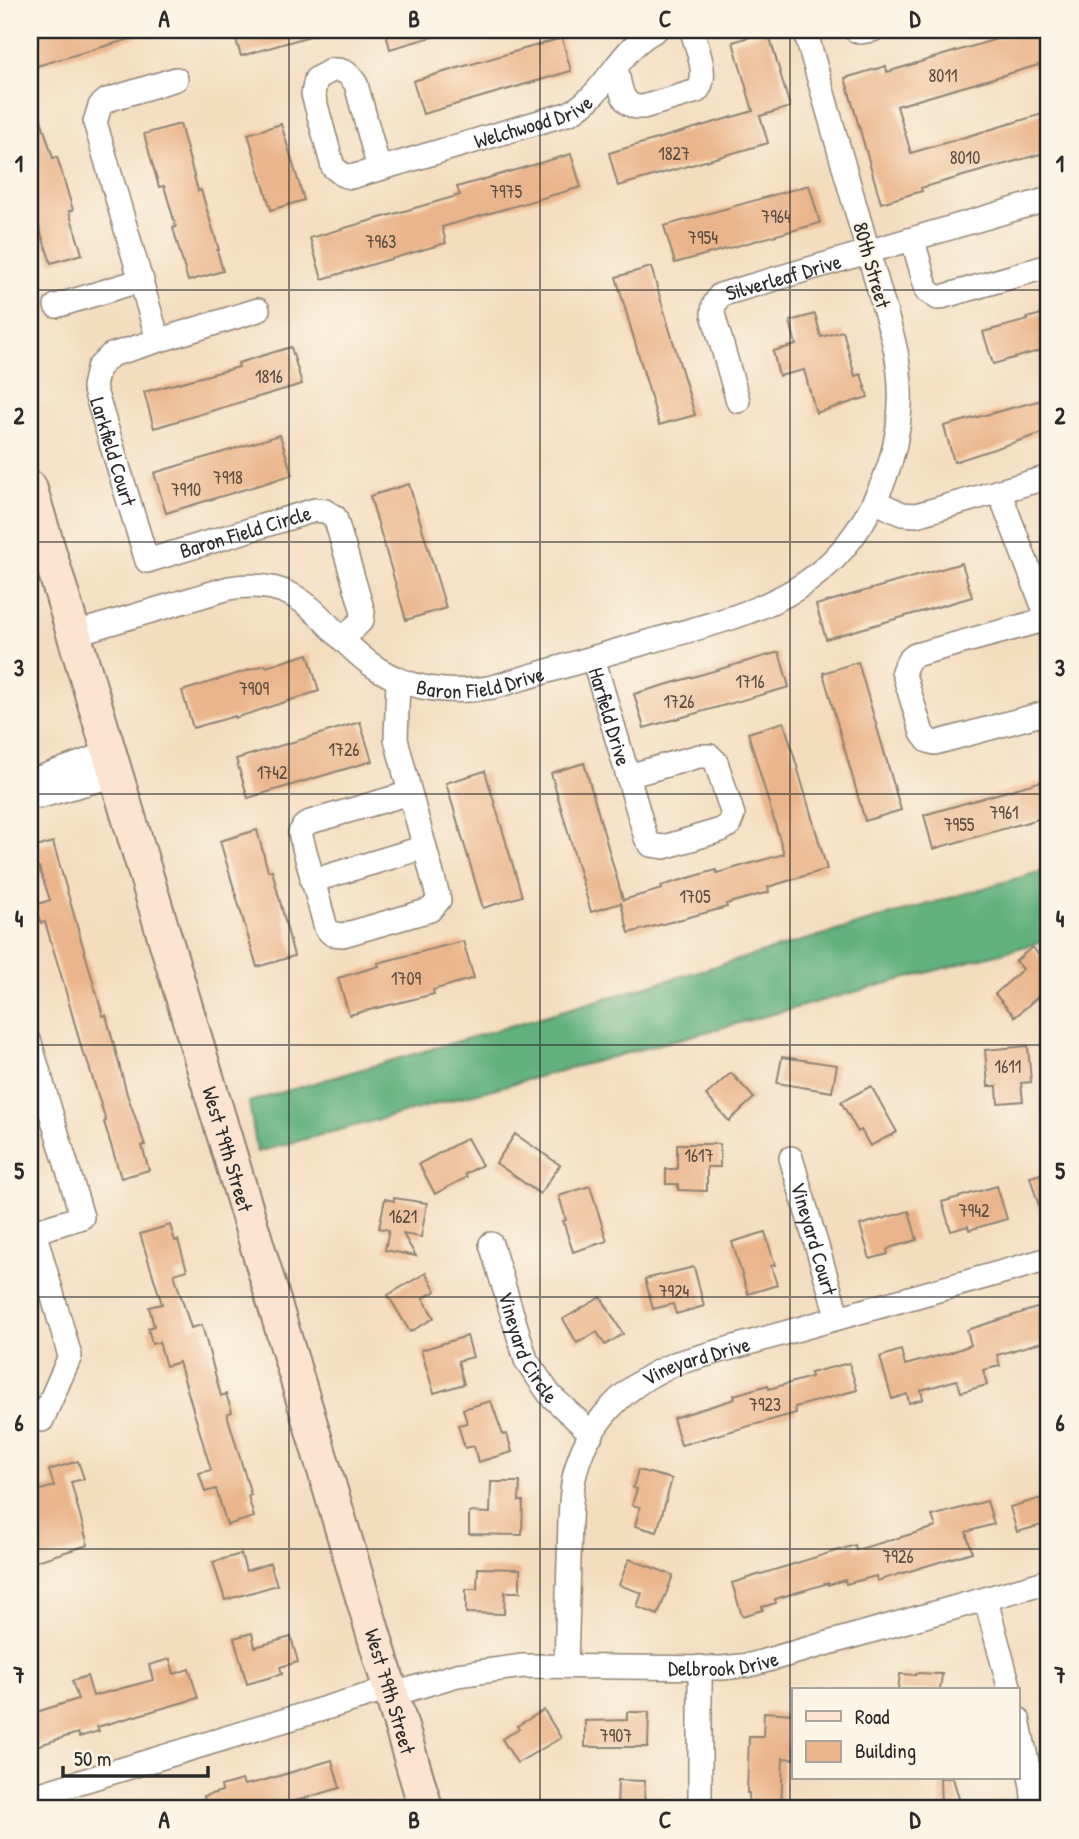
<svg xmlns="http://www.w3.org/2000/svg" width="1079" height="1839" font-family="'Patrick Hand',sans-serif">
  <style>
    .forest { fill: #62b17c; stroke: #466e54; stroke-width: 2 }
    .building { fill: #eab58c }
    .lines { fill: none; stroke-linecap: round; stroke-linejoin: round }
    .street-casing { stroke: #908475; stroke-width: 26 }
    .secondary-casing { stroke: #908475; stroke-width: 37 }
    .street { stroke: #fff; stroke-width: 23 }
    .secondary { stroke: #fde4d1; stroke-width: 33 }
    .grid { fill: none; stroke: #2b2b2b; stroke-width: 2; stroke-opacity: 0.55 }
    .labels { text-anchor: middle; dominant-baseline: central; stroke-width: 5; stroke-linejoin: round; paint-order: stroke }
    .number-label { font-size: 18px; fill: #5b4e43 }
    .street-label { font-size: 21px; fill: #2b2b2b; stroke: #fcf5e5 }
    .neatline { fill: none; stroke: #2b2b2b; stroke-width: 2.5 }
    .grid-label { font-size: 23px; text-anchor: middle; font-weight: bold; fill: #2b2b2b }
  </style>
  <rect width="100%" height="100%" fill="#fcf5e5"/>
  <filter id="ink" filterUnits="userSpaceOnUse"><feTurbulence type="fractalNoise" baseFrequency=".0143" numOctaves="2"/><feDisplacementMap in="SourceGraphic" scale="14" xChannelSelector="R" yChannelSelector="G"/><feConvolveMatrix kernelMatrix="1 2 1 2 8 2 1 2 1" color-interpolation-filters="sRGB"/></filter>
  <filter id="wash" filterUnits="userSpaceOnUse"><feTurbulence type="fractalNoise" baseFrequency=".00686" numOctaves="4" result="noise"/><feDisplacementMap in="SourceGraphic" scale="28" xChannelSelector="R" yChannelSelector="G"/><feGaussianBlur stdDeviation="1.57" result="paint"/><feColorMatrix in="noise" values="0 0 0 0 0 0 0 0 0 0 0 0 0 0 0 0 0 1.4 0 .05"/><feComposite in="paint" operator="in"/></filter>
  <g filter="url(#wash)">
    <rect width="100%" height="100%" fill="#f4ddbf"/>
    <path class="forest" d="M1049,869V940L257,1152L249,1102Z"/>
    <g id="blocks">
      <path class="building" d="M30,30H146L147,34L30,68Z
        M233,30H316L317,34L241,56Z
        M385,30H442V34L390,49Z
        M1035,30H1049V62L897,106L911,153L1049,112V149L1044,151V153L921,188L922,191L881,203L845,78L886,66L887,72L1010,35L1011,37Z
        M768,31L790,107L760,116L768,143L618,186L609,153L753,111L733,42Z
        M562,38L571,71L423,114L413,81Z
        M33,94L53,158L57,157L73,210L69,211L82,254L51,263L30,200V95Z
        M180,124L198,191L201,190L219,250H217L223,271L188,281L173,228L176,227L164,186L159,187L144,134Z
        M281,124L304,200L271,210L248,134Z
        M571,154L581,187L442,227L446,243L322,279L310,238L460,195L457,187Z
        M809,185L820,223L675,263L664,226Z
        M651,267L695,415L659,425L616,277Z
        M1049,312V348L993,364L983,332L1028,320L1027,318Z
        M815,314L821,337L843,331L855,376L861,374L868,397L816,413L804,370L779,376L773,351L796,345L790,321Z
        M291,347L302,384L154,428L144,392L239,367L238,363Z
        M1049,398V431L954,462L944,426Z
        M280,435L292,475L166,513L154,473Z
        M409,484L446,608L406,620L370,496Z
        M962,563L972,597L826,639L816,605Z
        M779,652L789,687L644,728L634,694Z
        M308,654L319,691L235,718V716L193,728L182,691L265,665L266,667Z
        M858,662L901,810L865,821L823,673Z
        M360,722L372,761L248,798L236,759Z
        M784,722L827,869L768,887L769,892L726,904L727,907L629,933L621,903L591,912L551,773L584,763L623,900L662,889L661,886L716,870L717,873L784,854L748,733Z
        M485,771L522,896L483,908L446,783Z
        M1049,779V816L933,849L924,815Z
        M257,830L268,871L272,870L294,956L257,967L220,841Z
        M53,842L103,1016L106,1015L127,1094L145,1145L142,1146L149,1170L121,1178L104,1122L106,1121L86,1057H84L62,978L45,922L41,923L35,905L50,900L39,867L30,870V849Z
        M463,941L474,978L433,990L434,994L349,1015L338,978L379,966L378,963Z
        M1032,947L1049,966V987L1015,1017L995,994L1023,969L1016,961Z
        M1028,1046L1031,1082L1021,1083L1023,1101L998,1103L997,1086H988L985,1050Z
        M782,1057L837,1065L832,1092L777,1083Z
        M731,1073L754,1098L729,1121L706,1095Z
        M871,1086L897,1132L870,1146L861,1130L858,1132L841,1102Z
        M515,1134L560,1165L540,1194L496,1163Z
        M467,1138L482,1165L465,1174L467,1177L435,1194L419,1164Z
        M677,1144H720V1167H707V1191L678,1190V1184H666V1169H677Z
        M1049,1172V1228L1046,1229L1030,1177Z
        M590,1186L607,1241L573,1252L563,1221L566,1220L559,1196Z
        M997,1186L1007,1219L969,1230L968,1226L951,1231L942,1202Z
        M394,1198L427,1203L421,1237L403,1234L416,1256L385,1250L389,1230L379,1228L385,1199L394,1201Z
        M909,1211L917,1240L892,1247L887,1250L888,1254L870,1259L860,1225Z
        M170,1225L175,1241L178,1240L187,1270L174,1274L191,1328L202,1325L221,1396L226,1394L232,1412L227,1414L251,1495L248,1496L254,1517L227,1525L216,1489L205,1492L199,1473L211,1470L179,1362L166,1366L159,1342L152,1344L148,1328L154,1326L149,1307L162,1304L140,1234Z
        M765,1232L775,1265L771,1266L777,1285L748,1294L732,1242Z
        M694,1267L704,1306L676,1314L673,1304L653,1309L645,1279Z
        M426,1273L436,1291L423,1298L434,1318L410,1332L388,1295Z
        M601,1297L623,1334L605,1345L597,1332L577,1343L563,1319Z
        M1043,1306L1044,1310L1049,1308V1340L997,1355L1000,1366L983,1370L987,1385L961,1392L957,1380L921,1390L923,1399L909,1403L907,1394L892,1399L880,1357L901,1350L905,1365L949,1353L971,1345L967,1330Z
        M467,1336L473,1357L458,1361L464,1384L434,1393L421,1350Z
        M849,1363L857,1390L795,1407L796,1413L681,1445L673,1418L735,1399L734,1395L768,1385L769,1389L811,1377L810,1373Z
        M491,1401L503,1435L507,1434L512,1452L478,1462L474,1446L465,1448L458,1425L467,1423L463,1409Z
        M78,1461L84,1479L71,1482L88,1545L30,1563V1493L54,1486L49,1470Z
        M638,1470L672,1479L657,1532L635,1526L640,1507L632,1505L637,1489L633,1488Z
        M491,1482H520L519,1501H523L522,1535L469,1534V1512L490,1513Z
        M1049,1496V1523L1017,1532L1010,1507Z
        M987,1501L994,1524L966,1532L972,1552L877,1581L876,1576L846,1584L845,1580L828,1585V1583L775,1599L776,1603L762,1607L763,1610L742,1616L732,1583L855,1545L856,1550L936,1527L932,1516Z
        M241,1554L246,1571L270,1563L277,1585L225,1600L213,1562Z
        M629,1559L673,1575L658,1615L637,1607L642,1593L619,1585Z
        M478,1568L520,1569V1592H505L504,1614L466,1613V1589H477Z
        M252,1633L255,1647L291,1637L298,1662L280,1667L282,1674L247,1684L234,1638Z
        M170,1659L174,1674L189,1669L198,1698L97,1727L99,1731L79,1737L78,1733L30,1748V1714L78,1699L72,1681L87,1676L93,1696L153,1680L149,1665Z
        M916,1673L942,1674L940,1690H898L900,1674L916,1675Z
        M544,1710L561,1738L517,1763L502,1739L519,1729L517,1726Z
        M627,1712H649L648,1747H585V1721L627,1720Z
        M764,1712L794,1714V1759L783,1758L781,1809L749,1808V1793H747L749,1737H763Z
        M332,1760L340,1788L268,1809H207L204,1796L222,1791L221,1786L242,1780L244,1785L262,1781Z
        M940,1778H953L962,1809H941Z
        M618,1780L645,1781L644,1809H617Z"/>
    </g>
  </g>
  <g filter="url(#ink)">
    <use href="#blocks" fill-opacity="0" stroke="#908475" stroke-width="2"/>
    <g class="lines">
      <g class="street-casing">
        <g id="street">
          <path d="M855,30L861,32L873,30"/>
          <path d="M616,67C620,84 620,109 643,107L697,91C710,76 696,47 692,30"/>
          <path d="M332,70C345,69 349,74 356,84L379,169L351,177L343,175L333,167L313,94L316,79Z"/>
          <path id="s1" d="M379,169L570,113C609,91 617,50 656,30"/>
          <path d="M913,240L927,291L938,298L1049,266"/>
          <path d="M56,306L142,280"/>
          <path id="s2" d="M258,310L111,355L98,368L94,387L147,561L315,510L325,511L335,517L363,612L362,620L343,639"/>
          <path d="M158,340L95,122L100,106L107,100L176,79"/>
          <path id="s3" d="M738,401L713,314L714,305L720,295L1049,199"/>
          <path d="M999,491L1049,622"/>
          <path d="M874,501L902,514L916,515L1049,477"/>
          <path d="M1048,619L915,655L909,660L903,671L922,733L928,741L935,743L1049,712"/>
          <path id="s4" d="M73,634L229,588C306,575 318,625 369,663C406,690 449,695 493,687C545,672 598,656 651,641C760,611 836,595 884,480C902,435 905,385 893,339L805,30"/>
          <path id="s5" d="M593,658L628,776"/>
          <path d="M398,680L396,739L410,793"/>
          <path d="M699,756H710L716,762L733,815L729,825L721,830L664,847L651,845L646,838L628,776Z"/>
          <path d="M30,781L109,753"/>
          <path d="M410,793L439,900L430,910L343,935L332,934L326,928L300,833L304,826L310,822Z"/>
          <path d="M30,796H42L116,775"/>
          <path d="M312,881L425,847"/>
          <path d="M30,1043L82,1217L30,1233"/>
          <path id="s6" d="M791,1158L838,1318"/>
          <path d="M34,1231L70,1356L42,1420"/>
          <path id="s7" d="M491,1244L526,1360L550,1395L592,1434"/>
          <path d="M986,1600L1010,1690"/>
          <path id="s8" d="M566,1666C567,1630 568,1594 569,1559C570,1532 569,1505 574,1478C585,1424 626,1383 677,1363L1049,1259"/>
          <path id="s9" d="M391,1695L457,1675L523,1666L722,1668L750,1665L1049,1581"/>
          <path d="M1018,1719L1032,1786L1034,1809"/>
          <path d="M30,1797L389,1689"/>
          <path d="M700,1809V1667"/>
        </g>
      </g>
      <g class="secondary-casing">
        <g id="secondary">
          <path id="s10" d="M30,488L426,1809"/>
        </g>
      </g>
      <use href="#street" class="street"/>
      <use href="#secondary" class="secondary"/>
    </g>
  </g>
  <path class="grid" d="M289,30V1809M540,30V1809M790,30V1809M30,290H1049M30,542H1049M30,794H1049M30,1045H1049M30,1297H1049M30,1549H1049"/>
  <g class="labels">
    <g class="number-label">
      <text x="943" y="75">8011</text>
      <text x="674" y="153">1827</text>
      <text x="965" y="157">8010</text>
      <text x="506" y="191">7975</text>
      <text x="776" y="216">7964</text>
      <text x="703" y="237">7954</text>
      <text x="381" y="241">7963</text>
      <text x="269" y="376">1816</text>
      <text x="228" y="477">7918</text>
      <text x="186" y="489">7910</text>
      <text x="750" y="681">1716</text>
      <text x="254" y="688">7909</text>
      <text x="679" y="701">1726</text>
      <text x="344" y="749">1726</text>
      <text x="272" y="772">1742</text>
      <text x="1004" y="812">7961</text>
      <text x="959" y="824">7955</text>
      <text x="695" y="896">1705</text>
      <text x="406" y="978">1709</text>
      <text x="1008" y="1066">1611</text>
      <text x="699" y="1155">1617</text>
      <text x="974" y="1210">7942</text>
      <text x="403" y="1216">1621</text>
      <text x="674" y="1291">7924</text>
      <text x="765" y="1404">7923</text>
      <text x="898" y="1556">7926</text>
      <text x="616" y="1735">7907</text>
    </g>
    <g class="street-label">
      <text stroke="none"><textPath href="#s1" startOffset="161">Welchwood Drive</textPath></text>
      <text transform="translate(872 265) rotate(74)">80th Street</text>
      <text stroke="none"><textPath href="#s3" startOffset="177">Silverleaf Drive</textPath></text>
      <text stroke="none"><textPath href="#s2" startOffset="259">Larkfield Court</textPath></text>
      <text stroke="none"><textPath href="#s2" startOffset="476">Baron Field Circle</textPath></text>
      <text stroke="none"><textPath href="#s4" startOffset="448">Baron Field Drive</textPath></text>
      <text stroke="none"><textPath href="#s5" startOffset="61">Harfield Drive</textPath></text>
      <text stroke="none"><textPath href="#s10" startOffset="690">West 79th Street</textPath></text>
      <text stroke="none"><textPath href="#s6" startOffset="84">Vineyard Court</textPath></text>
      <text stroke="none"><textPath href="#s7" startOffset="110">Vineyard Circle</textPath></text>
      <text stroke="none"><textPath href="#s8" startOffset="368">Vineyard Drive</textPath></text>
      <text stroke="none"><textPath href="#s9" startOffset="336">Delbrook Drive</textPath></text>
      <text stroke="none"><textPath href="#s10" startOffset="1256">West 79th Street</textPath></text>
    </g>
  </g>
  <rect width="1079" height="1839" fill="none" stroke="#fcf5e5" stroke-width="77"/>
  <rect x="792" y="1688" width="228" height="91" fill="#fcf5e5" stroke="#a8a49b" stroke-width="2"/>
  <rect x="806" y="1711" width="35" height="10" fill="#fde4d1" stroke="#a8a49b" stroke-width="2"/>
  <text x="855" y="1724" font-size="21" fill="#2b2b2b">Road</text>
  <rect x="806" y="1741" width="35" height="21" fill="#eab58c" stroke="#a8a49b" stroke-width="2"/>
  <text x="855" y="1758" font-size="21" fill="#2b2b2b">Building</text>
  <path d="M63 1766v10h145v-10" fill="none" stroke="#2b2b2b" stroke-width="3.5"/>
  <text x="74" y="1766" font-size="21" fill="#2b2b2b" stroke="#fcf5e5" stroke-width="5" paint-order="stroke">50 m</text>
  <rect x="38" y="38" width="1002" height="1762" class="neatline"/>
  <g class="grid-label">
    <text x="164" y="27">A</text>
    <text x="414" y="27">B</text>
    <text x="665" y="27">C</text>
    <text x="915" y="27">D</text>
    <text x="19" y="172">1</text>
    <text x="1060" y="172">1</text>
    <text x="19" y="424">2</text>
    <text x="1060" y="424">2</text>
    <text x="19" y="676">3</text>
    <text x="1060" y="676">3</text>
    <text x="19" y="927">4</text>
    <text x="1060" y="927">4</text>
    <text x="19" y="1179">5</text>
    <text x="1060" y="1179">5</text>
    <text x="19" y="1431">6</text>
    <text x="1060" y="1431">6</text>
    <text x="19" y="1683">7</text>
    <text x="1060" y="1683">7</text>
    <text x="164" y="1828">A</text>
    <text x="414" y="1828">B</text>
    <text x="665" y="1828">C</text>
    <text x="915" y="1828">D</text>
  </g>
</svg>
